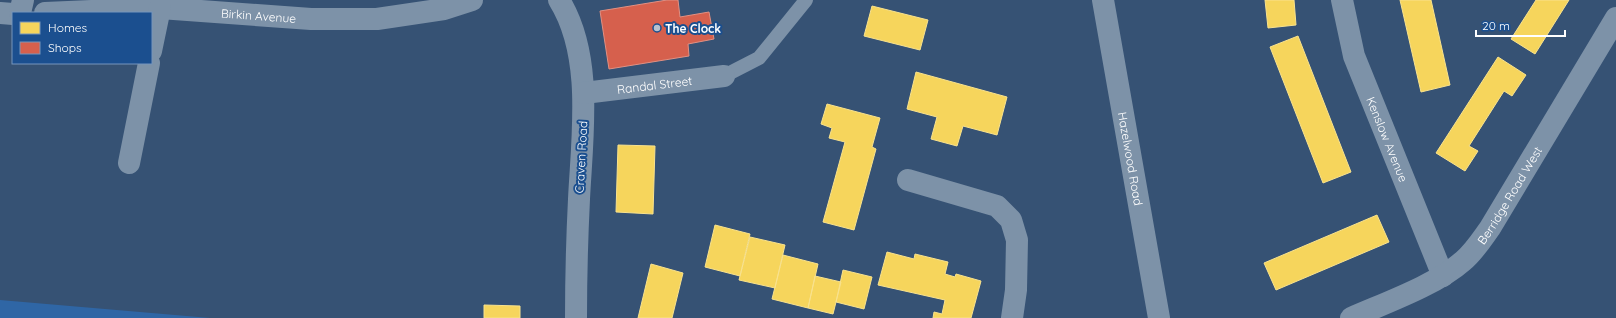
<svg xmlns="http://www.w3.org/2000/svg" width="1616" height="318" font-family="Quicksand,sans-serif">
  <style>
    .green { fill: #2f66a5 }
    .homes { fill: #f6d55c; stroke: #f9e28d }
    .shops { fill: #d6604d; stroke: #e29082 }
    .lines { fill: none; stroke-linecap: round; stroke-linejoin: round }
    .lane { stroke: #7d92a8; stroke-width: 14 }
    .street { stroke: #7d92a8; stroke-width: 22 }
    .poi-dot { fill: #b9c2ce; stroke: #1b4f8f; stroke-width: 1.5 }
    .labels { text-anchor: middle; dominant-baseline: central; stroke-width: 4; stroke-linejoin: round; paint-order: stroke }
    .street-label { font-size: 12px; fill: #fff; stroke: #1b4f8f }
    .poi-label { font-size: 12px; font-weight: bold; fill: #fff; stroke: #1b4f8f; text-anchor: start }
  </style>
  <rect width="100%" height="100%" fill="#365274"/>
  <path class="green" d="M0,300L210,318H0Z"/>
  <path class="homes" d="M1265,0H1294L1296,25L1268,28Z
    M1400,0H1431L1450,85L1421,92Z
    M1536,0H1569L1535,54L1511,39Z
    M872,6L928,20L920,50L864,36Z
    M1298,36L1351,172L1323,183L1270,47Z
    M1498,57L1526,75L1512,96L1504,91L1469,146L1478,151L1465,171L1436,153Z
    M916,72L1007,97L997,135L963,126L957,146L931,139L937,117L907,109Z
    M827,104L880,118L872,147L876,149L854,230L823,222L845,142L829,138L832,128L821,124Z
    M618,145L655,146L653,214L616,212Z
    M1377,215L1389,242L1276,290L1264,263Z
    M715,225L750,234L740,276L705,267Z
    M750,237L785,245L775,288L739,280Z
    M887,252L914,259L915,254L948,262L945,274L955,277L956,274L981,281L971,318H933L934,312L942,314L945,300L878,285Z
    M783,255L818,264L808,308L772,299Z
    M651,264L683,273L672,318H638Z
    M843,270L872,277L864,309L836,302Z
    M815,276L841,282L833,314L808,308Z
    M484,305L520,306V318H484Z"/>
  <path class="shops" d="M667,0H678L680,17L709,12L714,39L688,44L689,56L609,69L600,11Z"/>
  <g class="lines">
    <path class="lane" d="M724,76L759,58L806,0"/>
    <g class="street">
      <path d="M559,0C594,56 582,137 579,199C577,239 576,278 576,318"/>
      <path id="s1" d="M1103,0L1159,318"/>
      <path id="s2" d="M1342,0L1354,56L1443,276"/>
      <path d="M0,13L13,14"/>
      <path d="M20,13L23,0"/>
      <path id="s3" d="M45,13L160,8L311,19H377L444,9L472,0"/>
      <path d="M151,51L160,8"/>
      <path id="s4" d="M584,93L724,76"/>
      <path d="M129,163L149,63"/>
      <path d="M908,180L997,206L1011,220L1017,240L1016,290L1012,318"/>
      <path id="s5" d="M1351,318C1385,303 1436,285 1463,261C1474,252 1482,239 1490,228L1616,18"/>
    </g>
  </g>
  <circle class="poi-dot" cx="657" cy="28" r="4"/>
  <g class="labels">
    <g class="street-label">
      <text stroke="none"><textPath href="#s3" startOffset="214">Birkin Avenue</textPath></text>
      <text stroke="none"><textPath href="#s4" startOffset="71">Randal Street</textPath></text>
      <text stroke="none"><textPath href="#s2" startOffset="147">Kenslow Avenue</textPath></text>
      <text transform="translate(581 157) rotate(-87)">Craven Road</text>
      <text stroke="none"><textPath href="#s1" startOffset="161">Hazelwood Road</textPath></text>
      <text stroke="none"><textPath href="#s5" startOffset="207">Berridge Road West</textPath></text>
    </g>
    <g class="poi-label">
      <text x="665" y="28">The Clock</text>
    </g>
  </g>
  <rect x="12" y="12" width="140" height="52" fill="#1b4f8f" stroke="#7695bc"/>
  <rect x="20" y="22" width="20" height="12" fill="#f6d55c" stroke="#7695bc"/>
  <text x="48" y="32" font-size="12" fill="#ffffff">Homes</text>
  <rect x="20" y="42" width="20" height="12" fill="#d6604d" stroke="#7695bc"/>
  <text x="48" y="52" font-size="12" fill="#ffffff">Shops</text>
  <path d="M1476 30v6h89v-6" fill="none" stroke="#ffffff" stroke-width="2"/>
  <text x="1482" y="30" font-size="12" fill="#ffffff" stroke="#1b4f8f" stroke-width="3" paint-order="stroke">20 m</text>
</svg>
